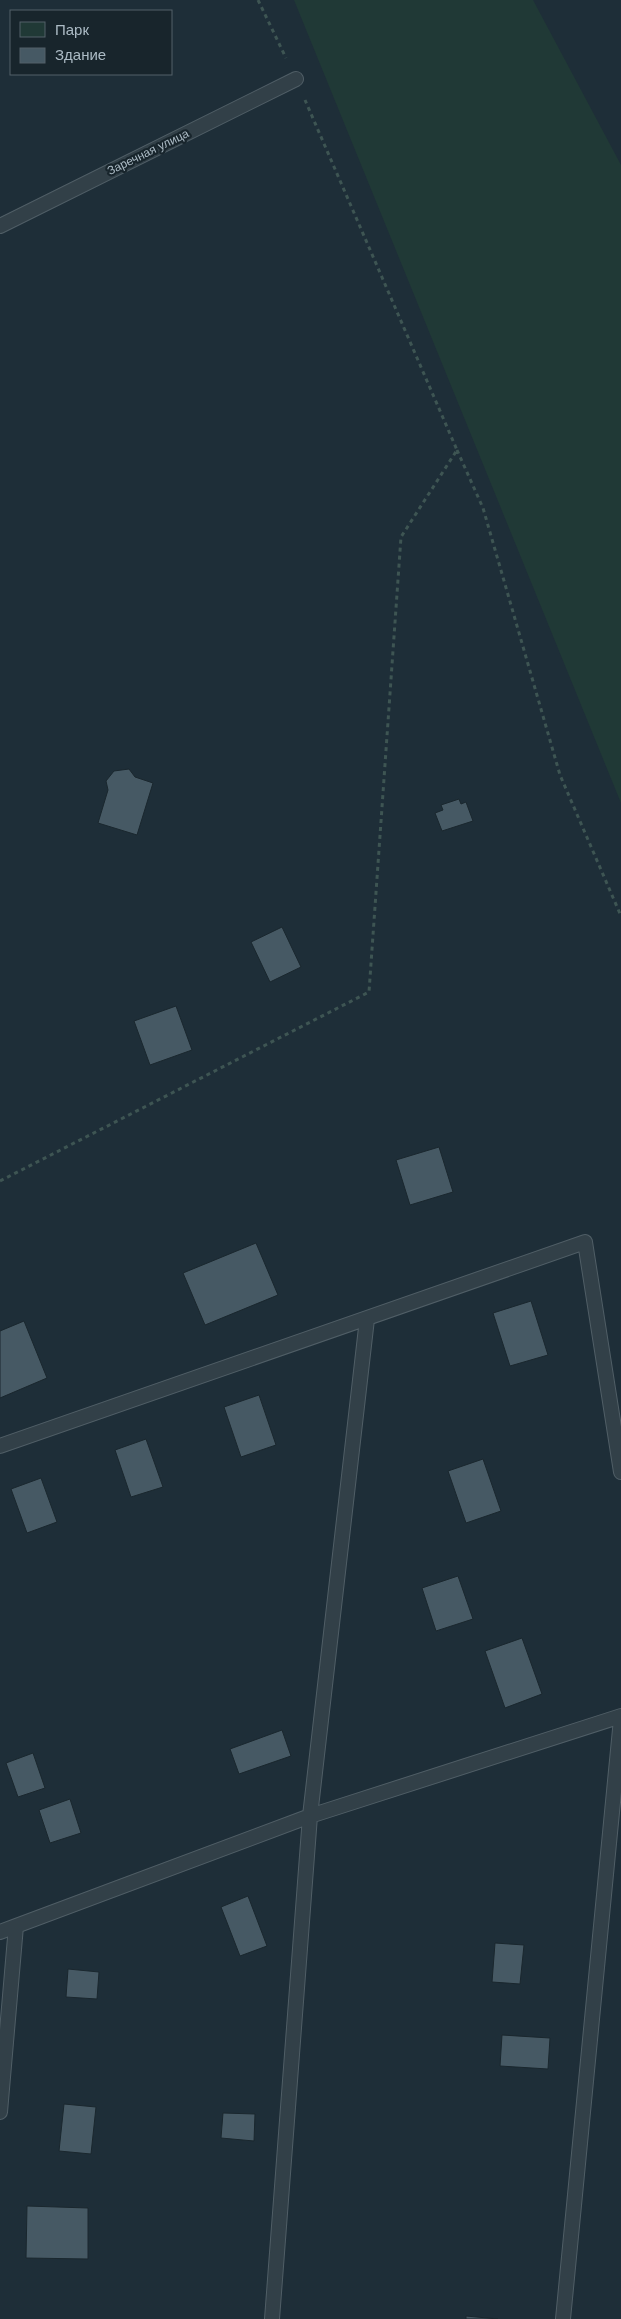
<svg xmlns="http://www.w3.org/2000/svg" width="621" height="2319" font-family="Arial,sans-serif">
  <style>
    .green { fill: #203936 }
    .building { fill: #465964; stroke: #1a272e }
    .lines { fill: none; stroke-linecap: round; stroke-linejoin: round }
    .lane-casing { stroke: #505e66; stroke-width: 16 }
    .path { stroke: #3e5553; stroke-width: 3; stroke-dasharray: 4 4; stroke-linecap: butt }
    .lane { stroke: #324048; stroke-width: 14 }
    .labels { text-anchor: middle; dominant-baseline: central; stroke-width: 4.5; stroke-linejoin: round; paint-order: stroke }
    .street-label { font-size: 12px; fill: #acbbc5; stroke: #18252c }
  </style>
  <rect width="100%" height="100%" fill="#1e2e38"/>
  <path class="green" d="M294,0H533L621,165V803Z"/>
  <path class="building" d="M129,769L135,777L153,783L137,835L98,823L108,790L106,781L114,771Z
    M459,799L461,804L466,802L473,821L442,831L435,813L443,810L441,805Z
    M282,927L301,967L270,982L251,942Z
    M176,1006L192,1050L150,1065L134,1021Z
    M439,1147L453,1192L410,1205L396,1160Z
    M256,1243L278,1295L205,1325L183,1273Z
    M531,1301L548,1355L510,1366L493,1313Z
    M24,1321L47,1378L0,1398V1331Z
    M259,1395L276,1445L241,1457L224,1407Z
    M146,1439L163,1487L131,1497L115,1450Z
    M483,1459L501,1511L466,1523L448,1471Z
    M41,1478L57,1522L27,1533L11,1489Z
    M458,1576L473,1619L436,1631L422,1588Z
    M522,1638L542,1694L505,1708L485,1651Z
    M282,1730L291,1756L239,1774L230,1749Z
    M33,1753L45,1788L18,1797L6,1763Z
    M70,1799L81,1833L50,1843L39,1810Z
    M248,1896L267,1946L240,1956L221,1907Z
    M495,1943L524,1945L520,1984L492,1982Z
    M68,1969L99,1972L97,1999L66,1997Z
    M502,2035L550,2038L548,2069L500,2066Z
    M64,2104L96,2107L91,2154L59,2151Z
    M223,2113L255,2114L254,2141L221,2138Z
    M27,2206L88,2208V2259L26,2258Z
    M466,2316L498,2319H466Z"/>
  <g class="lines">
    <g class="lane-casing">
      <path id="lane" d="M0,226L296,79
        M0,1446L585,1242L621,1472
        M16,1926L310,1816L621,1716
        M0,1932L16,1926L0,2112
        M272,2319L310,1816L367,1319
        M563,2319L621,1719"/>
    </g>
    <path class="path" d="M258,0L286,58
      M457,450L483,508L560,775L621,916
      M0,1181L369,992L401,537L457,450L305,100"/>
    <use href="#lane" class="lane"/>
  </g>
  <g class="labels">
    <g class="street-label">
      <text transform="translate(148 152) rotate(-26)">Заречная улица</text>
    </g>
  </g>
  <rect x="10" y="10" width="162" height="65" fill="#18252c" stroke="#536169"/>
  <rect x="20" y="22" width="25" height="15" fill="#203936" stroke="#536169"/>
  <text x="55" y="35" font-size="15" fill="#acbbc5">Парк</text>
  <rect x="20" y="48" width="25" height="15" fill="#465964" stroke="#536169"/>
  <text x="55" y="60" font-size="15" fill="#acbbc5">Здание</text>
</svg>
